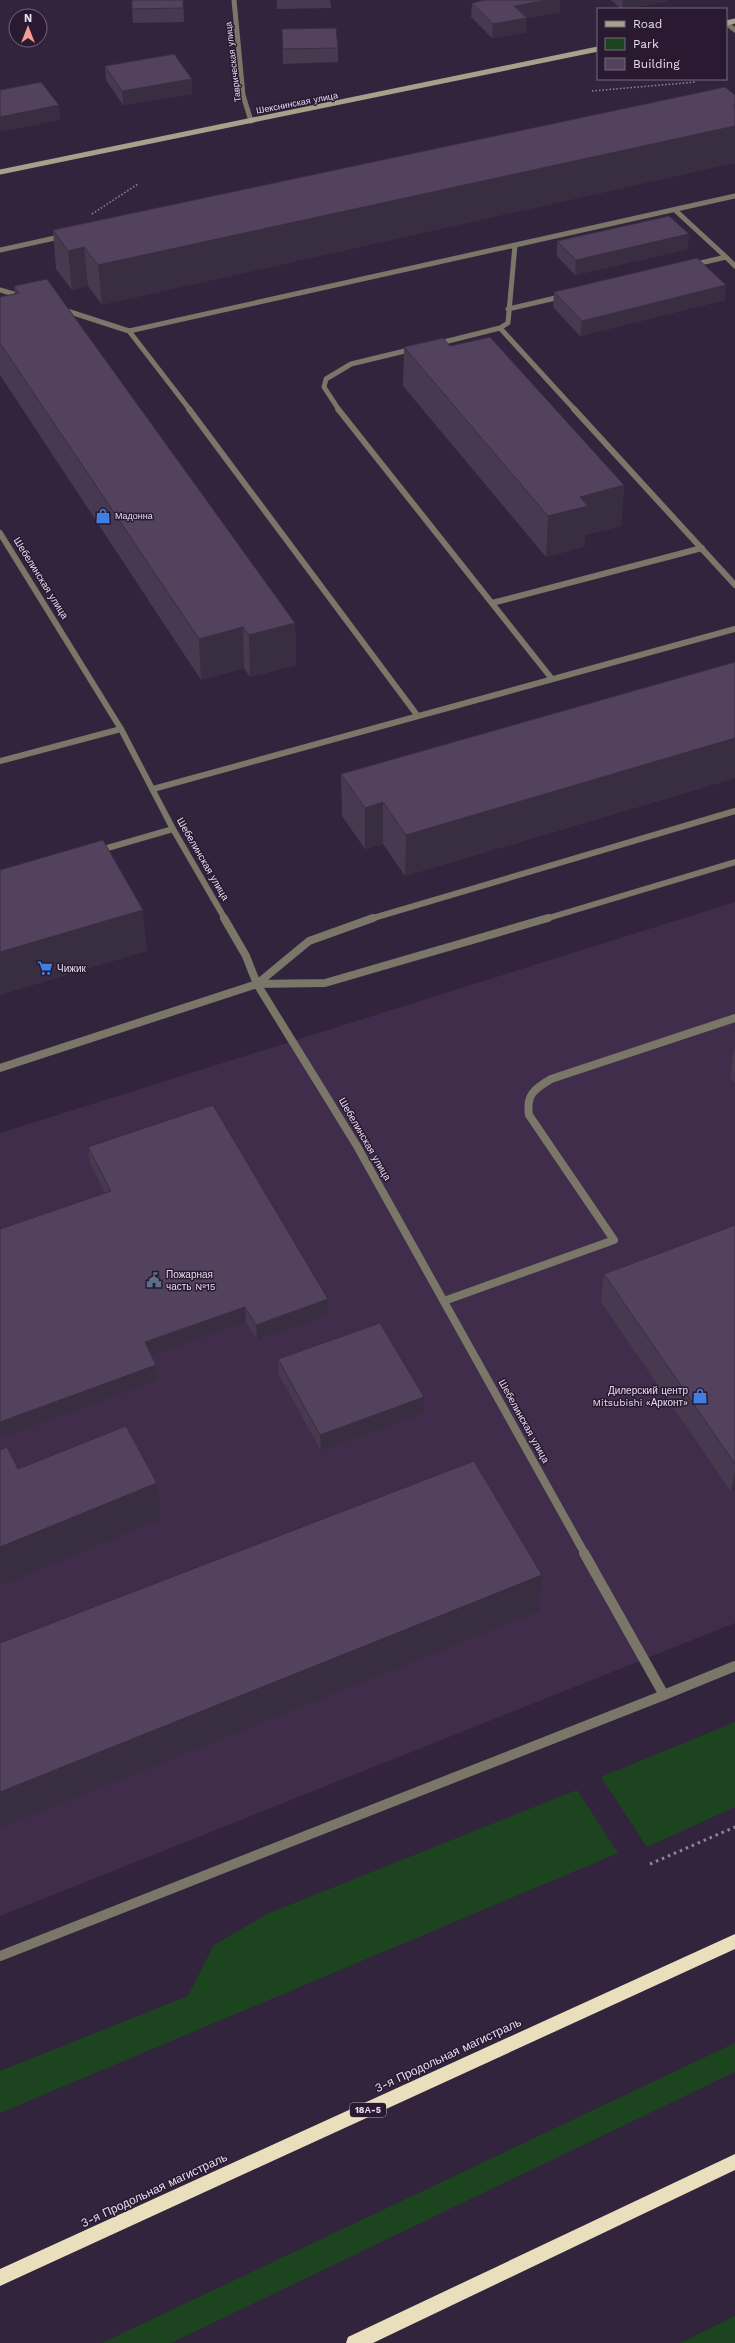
<svg xmlns="http://www.w3.org/2000/svg" width="735" height="2343" font-family="'Work Sans',sans-serif">
  <style>
    .built { fill: #3f2d4b }
    .green { fill: #1c441f }
    .lines { fill: none; stroke-linecap: round; stroke-linejoin: round }
    .path-far1 { stroke: #91859a; stroke-width: 1.5; stroke-dasharray: 1.5 2; stroke-linecap: butt }
    .path { stroke: #91859a; stroke-width: 3; stroke-dasharray: 2.5 4; stroke-linecap: butt }
    .lane-far3 { stroke: #7a7668; stroke-width: 5 }
    .lane-far2 { stroke: #7a7668; stroke-width: 6 }
    .lane-far1 { stroke: #7a7668; stroke-width: 8 }
    .lane { stroke: #7a7668; stroke-width: 10 }
    .street-far3 { stroke: #7a7668; stroke-width: 5 }
    .street-far2 { stroke: #7a7668; stroke-width: 6 }
    .street-far1 { stroke: #7a7668; stroke-width: 8 }
    .street { stroke: #7a7668; stroke-width: 10 }
    .secondary { stroke: #a7a08a; stroke-width: 5 }
    .highway { fill: #eadfbc; fill-rule: evenodd }
    .wall { fill: #473950 }
    .shaded-wall { fill: #392e41 }
    .building { fill: #52425d; stroke: #392e41 }
    .labels { text-anchor: middle; dominant-baseline: central; stroke-width: 3; stroke-linejoin: round; paint-order: stroke }
    .far-street-label { font-size: 9px; fill: #e6dced; stroke: #291a32 }
    .far-poi-label { font-size: 9px; fill: #e6dced; stroke: #291a32; text-anchor: start }
    .shield { fill: #291a32; stroke: #ada2b5; stroke-width: 1 }
    .shield-label { font-size: 9px; font-weight: bold; fill: #e6dced }
    .street-label { font-size: 10px; fill: #e6dced; stroke: #291a32 }
    .poi-label { font-size: 10px; fill: #e6dced; stroke: #291a32; text-anchor: start }
    .near-street-label { font-size: 12px; fill: #e6dced; stroke: #291a32 }
  </style>
  <rect width="100%" height="100%" fill="#33243d"/>
  <path class="built" d="M735,902V1623L0,1916V1133Z"/>
  <path class="green" d="M735,1722V1807L647,1847L601,1777Z
    M577,1790L618,1853L0,2113V2071L188,1996L214,1945L267,1914Z
    M735,2043V2072L171,2343H102Z
    M735,2316V2343H680Z"/>
  <g class="lines">
    <path class="path-far1" d="M592,91L696,82
      M92,214L138,184"/>
    <path class="path" d="M650,1864L735,1827"/>
    <path class="lane-far3" d="M726,23L735,30
      M675,210L726,257L692,265
      M0,250L64,236
      M726,257L735,266
      M0,290L24,297
      M61,309L129,331L190,410
      M508,309L564,296
      M500,328L575,410
      M129,331L735,196
      M436,344L500,328L508,323L515,245
      M339,410L324,387L326,379L351,364L413,349"/>
    <path class="lane-far2" d="M189,409L417,715
      M338,409L552,679
      M574,409L735,585
      M492,603L702,548
      M0,761L121,729
      M153,789L735,629
      M97,851L173,829
      M370,919L735,811
      M545,919L735,862"/>
    <path class="lane-far1" d="M257,984L309,941L373,918
      M0,1068L257,984L325,983L548,918
      M444,1301L614,1240L529,1115C526,1095 534,1089 551,1079L735,1018"/>
    <path class="lane" d="M0,1956L664,1695"/>
    <path class="street-far3" d="M234,0L243,95L251,121"/>
    <path class="street-far2" d="M0,533L121,729L173,829L225,919"/>
    <path class="street-far1" d="M224,918L246,956L257,984L357,1146L585,1554"/>
    <path class="street" d="M584,1553L664,1695L735,1666"/>
    <path class="secondary" d="M726,23L735,21
      M0,172L598,49"/>
    <path class="highway" d="M735,1934V1949L0,2286V2269Z
      M735,2154V2170L373,2343H346L348,2337Z"/>
  </g>
  <path class="wall" d="M184,0V22L133,23L132,9Z
    M277,0H330L331,8L277,9Z
    M480,0H560V12L526,18V32L492,38L471,17L472,3L481,1Z
    M611,0H667V1L626,9H621Z
    M282,29L338,48V62L283,64Z
    M105,66L192,79V94L123,105L106,80Z
    M725,87L102,305L88,286L72,290L56,269L53,230Z
    M557,241L688,249L575,275L557,256Z
    M14,286L295,623L296,665L250,677L244,668L201,680L0,375V297L15,294Z
    M554,292L725,300L580,336L553,307Z
    M450,346L624,485L621,526L585,535V546L546,557L403,386L404,347Z
    M735,662V778L405,876L383,844L365,849L342,816L341,774Z
    M734,1049H735V1083L730,1077Z
    M88,1147L328,1299L329,1315L257,1340L246,1322L152,1356L156,1365L158,1380L105,1193L90,1163Z
    M735,1225V1491L731,1492L601,1302L604,1274Z
    M278,1359L424,1413L321,1451L279,1375Z"/>
  <path class="shaded-wall" d="M183,0H184V22L183,8Z
    M548,0H560V12L514,20V6Z
    M623,0H667V1L626,9H622Z
    M527,18L526,32L492,38L493,24Z
    M192,79V94L123,105L122,91Z
    M59,105L60,120L0,132V117Z
    M733,105H735V163L102,305L98,265Z
    M689,234L688,249L575,275L576,260Z
    M84,247L88,286L72,290L68,251Z
    M726,285L725,300L580,336L582,321Z
    M624,485L621,526L585,535V546L546,557L548,516L580,497Z
    M295,623L296,665L250,677L249,635Z
    M243,627L244,668L201,680L199,639Z
    M735,738V778L405,876L406,835Z
    M383,802V844L365,849V808Z
    M143,910L147,951L0,995V952Z
    M328,1299L329,1315L257,1340L256,1325Z
    M245,1307L246,1322L146,1358L145,1342Z
    M156,1365L158,1380L0,1438V1422Z
    M424,1397V1413L321,1451L320,1435Z
    M735,1471V1491L731,1492Z
    M157,1483L161,1519L0,1586V1547Z
    M542,1575L539,1611L0,1828V1792Z"/>
  <path class="building" d="M132,0H183V8L132,9Z
    M486,0H548L514,6L527,18L493,24L472,3Z
    M336,28L338,48L283,49L282,29Z
    M174,54L192,79L122,91L105,66Z
    M41,82L59,105L0,117V90Z
    M725,87L735,95V105H733L735,107V126L98,265L84,247L68,251L53,230Z
    M669,216L689,234L576,260L557,241Z
    M697,258L726,285L582,321L554,292Z
    M47,279L295,623L249,635L243,627L199,639L0,343V297L19,293L14,286Z
    M490,337L624,485L580,497L588,506L548,516L404,347L443,338L450,346Z
    M735,662V738L406,835L383,802L365,808L341,774Z
    M103,840L143,910L0,952V870Z
    M213,1105L328,1299L256,1325L245,1307L145,1342L156,1365L0,1422V1229L111,1191L88,1147Z
    M735,1225V1464L604,1274Z
    M380,1323L424,1397L320,1435L278,1359Z
    M126,1426L157,1483L0,1547V1450L7,1447L18,1469Z
    M474,1461L542,1575L0,1792V1643Z"/>
  <defs>
    <g id="shop-bare" transform="scale(1.2)"><path d="M-5-2.5h2.3a2.7 3.5 0 0 1 5.4 0H5L5.5 6h-11ZM-1.5-2.5h3a1.5 2.3 0 0 0-3 0Z" fill="#3f7fe0" stroke="#291a32" stroke-width="2.5" paint-order="stroke"/></g>
    <g id="supermarket-bare" transform="scale(1.2)"><path d="M-6-5.5h2.5l.6 2H6L4.5 2H-2.5L-4.4-4H-6ZM-1.5 3.2a1.3 1.3 0 1 0 .1 0ZM3 3.2a1.3 1.3 0 1 0 .1 0Z" fill="#3f7fe0" stroke="#291a32" stroke-width="2.5" paint-order="stroke"/></g>
    <g id="civic-bare" transform="scale(1.2)"><path d="M-.6-6.5H3V-4.5H.6V-3L4-1V1h2V6H-6V1h2V-1L-.6-3ZM-1.2 2.5V6h2.4V2.5Z" fill="#5c6f8a" stroke="#291a32" stroke-width="2.5" paint-order="stroke"/></g>
  </defs>
  <g fill-rule="evenodd">
    <use href="#shop-bare" x="103" y="516"/>
    <use href="#supermarket-bare" x="45" y="968"/>
    <use href="#civic-bare" x="154" y="1280"/>
    <use href="#shop-bare" x="700" y="1396"/>
  </g>
  <g class="labels">
    <g class="far-street-label">
      <text transform="translate(233 62) rotate(-97)">Таврическая улица</text>
      <text transform="translate(297 103) rotate(-11)">Шекснинская улица</text>
    </g>
    <g class="far-poi-label">
      <text x="115" y="516">Мадонна</text>
    </g>
    <rect class="shield" x="350" y="2103" width="36" height="14" rx="3"/>
    <g class="shield-label">
      <text x="368" y="2110">18А-5</text>
    </g>
    <g class="street-label">
      <text transform="translate(41 578) rotate(58)">Шебелинская улица</text>
      <text transform="translate(203 859) rotate(60)">Шебелинская улица</text>
      <text transform="translate(365 1139) rotate(60)">Шебелинская улица</text>
      <text transform="translate(524 1421) rotate(61)">Шебелинская улица</text>
    </g>
    <g class="poi-label">
      <text x="57" y="968">Чижик</text>
      <text x="166" y="1274">Пожарная<tspan x="166" dy="12">часть №15</tspan></text>
      <text x="688" y="1390" text-anchor="end">Дилерский центр<tspan x="688" dy="12">Mitsubishi «Арконт»</tspan></text>
    </g>
    <g class="near-street-label">
      <text transform="translate(448 2055) rotate(-25)">3-я Продольная магистраль</text>
      <text transform="translate(154 2190) rotate(-25)">3-я Продольная магистраль</text>
    </g>
  </g>
  <rect x="597" y="8" width="130" height="72" fill="#291a32" stroke="#75687d"/>
  <rect x="605" y="21" width="20" height="6" fill="#a7a08a" stroke="#75687d"/>
  <text x="633" y="28" font-size="12" fill="#e6dced">Road</text>
  <rect x="605" y="38" width="20" height="12" fill="#1c441f" stroke="#75687d"/>
  <text x="633" y="48" font-size="12" fill="#e6dced">Park</text>
  <rect x="605" y="58" width="20" height="12" fill="#52425d" stroke="#75687d"/>
  <text x="633" y="68" font-size="12" fill="#e6dced">Building</text>
  <g transform="translate(28 28)"><circle r="19" fill="#291a32" stroke="#75687d"/>
  <path d="M0-3L7 15L0 10L-7 15Z" fill="#f59c94"/>
  <text y="-6" font-size="11" font-weight="bold" text-anchor="middle" fill="#e6dced">N</text>
  </g>
</svg>
